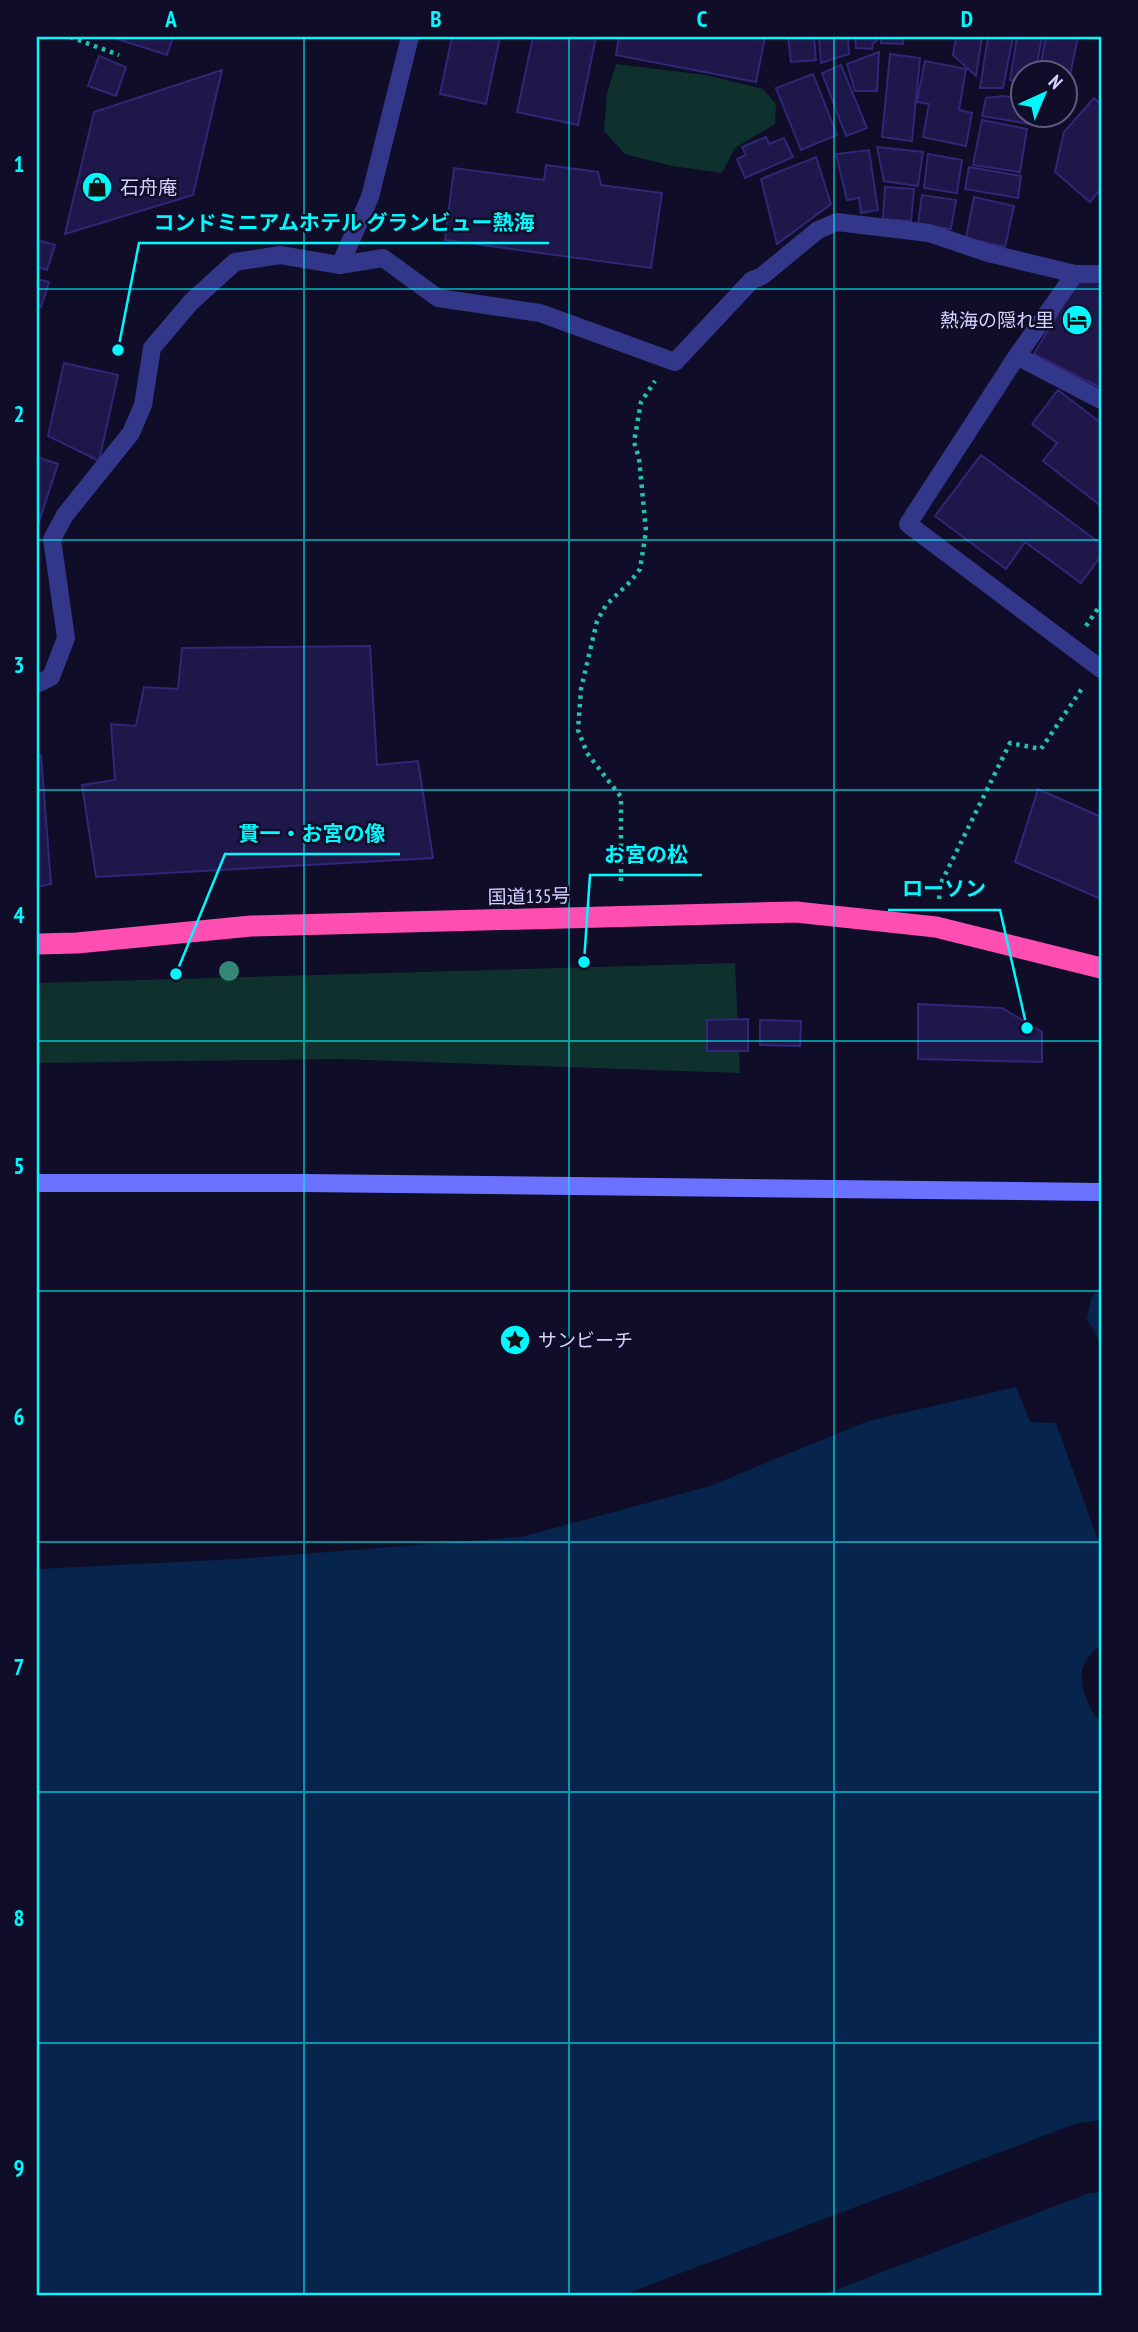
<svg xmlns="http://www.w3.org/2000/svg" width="1138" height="2332" font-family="'PT Sans Narrow','Noto Sans JP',sans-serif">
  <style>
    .green { fill: #0f312e }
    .water { fill: #07254c }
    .pier { fill: #0f0d27 }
    .building { fill: #1d174a; stroke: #302778; stroke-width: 2 }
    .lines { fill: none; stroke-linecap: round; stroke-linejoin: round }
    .path { stroke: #23c2ac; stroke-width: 4.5; stroke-dasharray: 3.5 5; stroke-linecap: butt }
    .street { stroke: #33378a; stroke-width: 18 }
    .secondary { stroke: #6a72ff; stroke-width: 18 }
    .highway { stroke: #ff4eb1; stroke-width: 21 }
    .tree { fill: #348777 }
    .grid { fill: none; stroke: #00f8fe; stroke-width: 2; stroke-opacity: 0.55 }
    .labels { text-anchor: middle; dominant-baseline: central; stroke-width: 5; stroke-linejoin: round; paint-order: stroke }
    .poi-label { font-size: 19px; fill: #d4d3ff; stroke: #0f0d27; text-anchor: start }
    .street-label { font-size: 19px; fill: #d4d3ff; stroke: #0f0d27 }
    .leader { fill: none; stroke: #00f8fe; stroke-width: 2.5 }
    .callout-dot { fill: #00f8fe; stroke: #0f0d27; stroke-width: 2.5 }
    .callout-label { font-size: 21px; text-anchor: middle; font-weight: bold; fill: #00f8fe; stroke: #0f0d27; stroke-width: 5; stroke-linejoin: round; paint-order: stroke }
    .neatline { fill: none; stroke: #00f8fe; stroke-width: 2.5 }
    .grid-label { font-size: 23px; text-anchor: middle; font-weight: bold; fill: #00f8fe }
  </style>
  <rect width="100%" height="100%" fill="#0f0d27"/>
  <path class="green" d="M616,64L706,75L763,89L776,104L775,124L735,148L722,173L672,166L625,154L604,131L607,93Z
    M735,963L740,1073L339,1059L37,1063V983Z"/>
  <path class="water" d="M1101,1286V1343L1087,1319L1091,1298Z
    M1016,1387L1030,1422L1056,1423L1101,1549V1645C1092,1651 1084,1660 1082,1671C1079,1685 1090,1714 1101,1722V2295H37V1569L237,1559L521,1537L710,1486L868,1421Z"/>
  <path class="pier" d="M1101,2120V2192L1087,2194L822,2295H623L1075,2124Z"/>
  <path class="building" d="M118,37H173L167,55L117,39Z
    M452,37H500L486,104L440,94Z
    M533,37H596L578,125L517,112Z
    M619,37H765L756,82L616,55Z
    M788,37H814L816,60L791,62Z
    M819,37H848L849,54L821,63Z
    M855,37H876L877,41L873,43L872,49L856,48Z
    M881,37H903V44L881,43Z
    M956,37H982L976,76L953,55Z
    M988,37H1013L1003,88H980Z
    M1017,37H1042L1035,74H1023V83L1010,80Z
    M1046,37H1078L1069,80L1064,79V74L1039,73Z
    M879,52L877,91H855L847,64Z
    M890,54L920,58L912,141L882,137Z
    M99,56L126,67L116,96L88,86Z
    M925,61L966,69L959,110L972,113L966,146L923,137L929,104L917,102Z
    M841,65L867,128L846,136L822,73Z
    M222,70L193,195L65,234L94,112Z
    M813,74L837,135L801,150L776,88Z
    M1003,96L1023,98V116H1032L1030,124L982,116L986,98Z
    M1094,98L1101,105V189L1090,202L1055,172L1064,132Z
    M982,120L1027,129L1020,172L973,165Z
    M766,137L769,144L784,138L793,157L745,178L737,159L746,155L742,147Z
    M877,147L923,152L918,186L884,181Z
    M869,150L878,210L861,213L859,198L847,200L836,154Z
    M928,154L962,160L957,193L924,188Z
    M816,157L831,204L777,244L761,179Z
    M546,165L598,172L601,185L662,193L651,268L445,240L454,168L544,180Z
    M969,167L1021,176L1018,198L965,189Z
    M885,187L914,189L911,221L883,219Z
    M922,195L956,200L951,229L918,224Z
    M974,197L1014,206L1005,247L966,238Z
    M37,240L55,245L47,270L37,267Z
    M1075,274L1101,283V388L1034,354L1062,307Z
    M37,279L49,282L41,307L37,306Z
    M64,363L118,375L99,461L48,436Z
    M1058,390L1101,423V506L1043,461L1057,443L1032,424Z
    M981,455L1101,544V556L1081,583L1025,542L1006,569L935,516Z
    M37,457L58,464L37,528Z
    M370,646L377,765L418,761L433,858L96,877L82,785L115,780L111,724L136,726L144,687L178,689L182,648Z
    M41,755L51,884L37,887V756Z
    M1038,789L1101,817V899L1015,862Z
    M918,1004L1002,1008L1042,1032V1062L918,1059Z
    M748,1019V1051H707V1020Z
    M760,1020L801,1021L800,1046L760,1045Z"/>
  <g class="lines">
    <path class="path" d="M70,37L119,55
      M1086,626L1101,604
      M621,881V797L587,753L578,730L581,689L597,621L606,605L631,581L640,569L646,531L639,458L634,442L641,402L655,381
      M939,899L941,883L1010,743L1041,749L1083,687"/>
    <path class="street" d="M340,265L383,258L438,298L540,313L675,362L752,280L762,276L818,230L837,222L929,233L988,253L1075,274H1101
      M1075,274L1017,356L908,524L1101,669
      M1017,356L1101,400
      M37,684L51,677L66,638L52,539L65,515L131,433L143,405L152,348L191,302L235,262L280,255L340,265L370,197L410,37"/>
    <path class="secondary" d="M37,1183H303L1101,1192"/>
    <path class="highway" d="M37,944L77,943L251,926L796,912L936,927L1101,968"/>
  </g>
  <circle class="tree" cx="229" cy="971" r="10"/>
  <path class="grid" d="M304,37V2295M569,37V2295M834,37V2295M37,289H1101M37,540H1101M37,790H1101M37,1041H1101M37,1291H1101M37,1542H1101M37,1792H1101M37,2043H1101"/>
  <defs>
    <g id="shop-disc" transform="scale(1.575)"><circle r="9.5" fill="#00f8fe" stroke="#0f0d27"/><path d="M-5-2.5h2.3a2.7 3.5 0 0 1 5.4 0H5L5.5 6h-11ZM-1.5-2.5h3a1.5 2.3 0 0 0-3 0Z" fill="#111"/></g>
    <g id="hotel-disc" transform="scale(1.575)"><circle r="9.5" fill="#00f8fe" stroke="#0f0d27"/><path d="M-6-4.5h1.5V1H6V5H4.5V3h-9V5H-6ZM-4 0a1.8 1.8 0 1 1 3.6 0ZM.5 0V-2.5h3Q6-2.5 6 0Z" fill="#111"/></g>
    <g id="sight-disc" transform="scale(1.575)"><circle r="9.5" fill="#00f8fe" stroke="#0f0d27"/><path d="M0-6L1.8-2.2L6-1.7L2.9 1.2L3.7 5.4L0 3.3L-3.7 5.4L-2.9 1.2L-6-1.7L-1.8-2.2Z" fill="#111"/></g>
  </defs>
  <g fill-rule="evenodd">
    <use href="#shop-disc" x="97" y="187"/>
    <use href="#hotel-disc" x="1077" y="320"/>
    <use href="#sight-disc" x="515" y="1340"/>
  </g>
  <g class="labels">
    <g class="poi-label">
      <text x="120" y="187">石舟庵</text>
      <text x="1054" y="320" text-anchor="end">熱海の隠れ里</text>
      <text x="538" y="1340">サンビーチ</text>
    </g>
    <g class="street-label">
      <text transform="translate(529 896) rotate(-1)">国道135号</text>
    </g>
  </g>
  <path class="leader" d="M118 350L139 243H549M176 974L225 854H400M584 962L590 875H702M1027 1028L1000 910H888"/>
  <g class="callout-dot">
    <circle cx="118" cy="350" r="7"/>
    <circle cx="176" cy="974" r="7"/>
    <circle cx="584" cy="962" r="7"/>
    <circle cx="1027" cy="1028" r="7"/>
  </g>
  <g class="callout-label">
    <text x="344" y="230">コンドミニアムホテル グランビュー熱海</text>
    <text x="312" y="841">貫一・お宮の像</text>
    <text x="646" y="862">お宮の松</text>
    <text x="944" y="896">ローソン</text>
  </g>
  <rect width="1138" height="2332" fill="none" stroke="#0f0d27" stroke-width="77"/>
  <g transform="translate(1044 94) rotate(44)"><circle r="33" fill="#0f0d27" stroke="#5e5c7d" stroke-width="2"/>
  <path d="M0-5L12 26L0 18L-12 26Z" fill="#00f8fe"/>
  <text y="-10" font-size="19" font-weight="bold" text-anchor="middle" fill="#d4d3ff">N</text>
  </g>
  <rect x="38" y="38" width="1062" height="2256" class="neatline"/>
  <g class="grid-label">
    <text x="171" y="27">A</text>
    <text x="436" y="27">B</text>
    <text x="702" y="27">C</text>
    <text x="967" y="27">D</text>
    <text x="19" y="172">1</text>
    <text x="19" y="422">2</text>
    <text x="19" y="673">3</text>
    <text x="19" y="923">4</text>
    <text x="19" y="1174">5</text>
    <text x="19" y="1425">6</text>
    <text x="19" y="1675">7</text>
    <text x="19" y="1926">8</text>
    <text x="19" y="2176">9</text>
  </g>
</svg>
